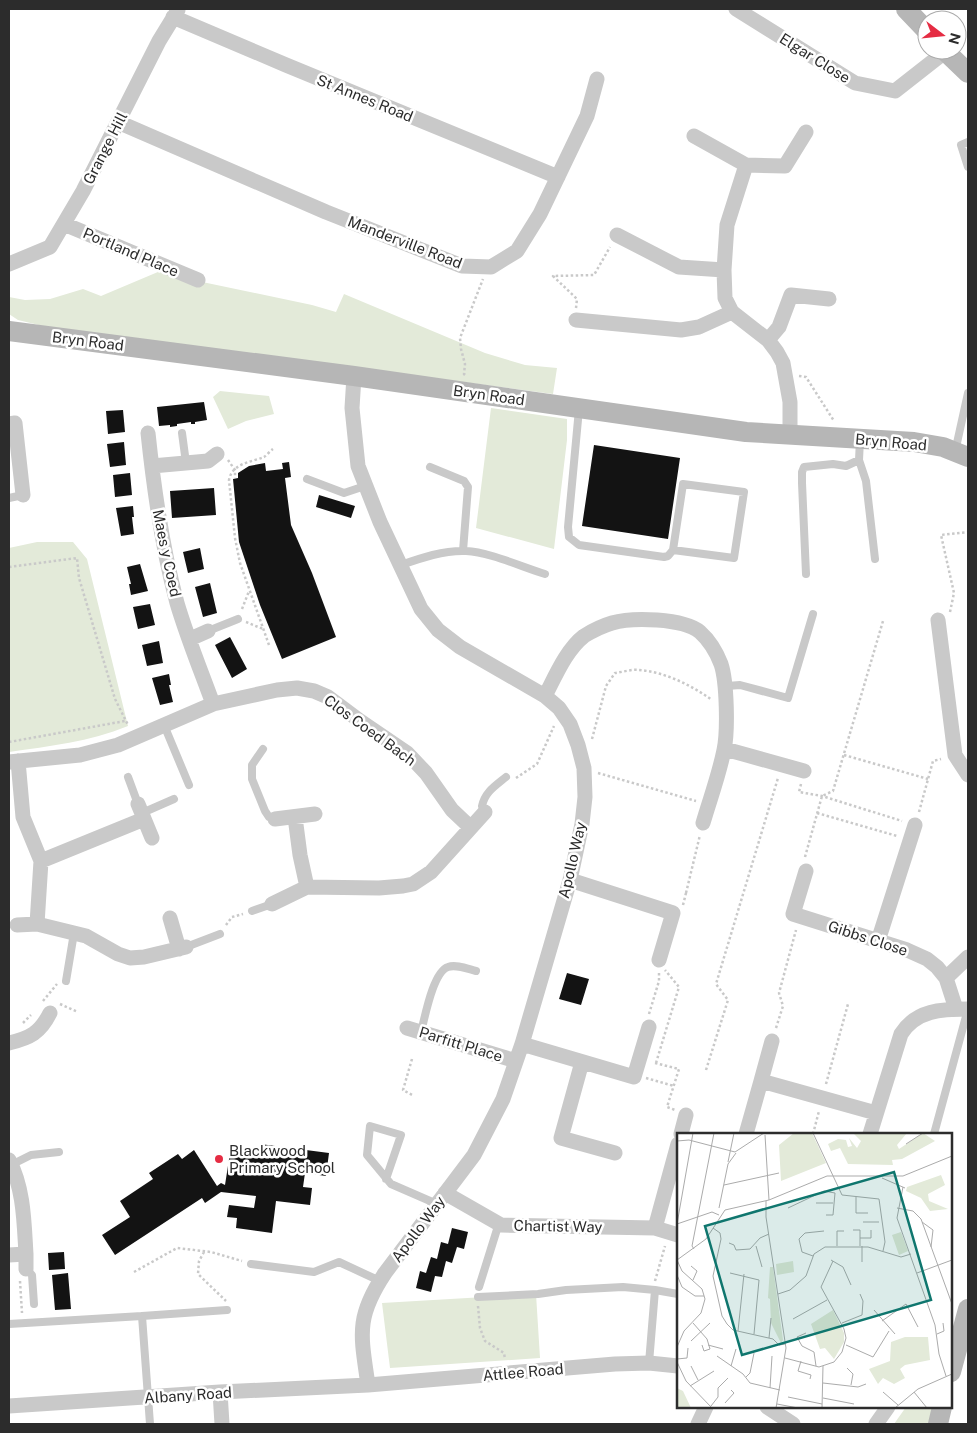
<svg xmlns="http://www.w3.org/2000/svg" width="977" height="1433" font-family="'Public Sans',sans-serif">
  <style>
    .green { fill: #e3ead9 }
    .building { fill: #131313 }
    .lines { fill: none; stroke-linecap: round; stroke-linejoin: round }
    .path { stroke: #c9c9c9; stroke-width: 2.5; stroke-dasharray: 2.5 2.5; stroke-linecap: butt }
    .lane { stroke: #c9c9c9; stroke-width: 8 }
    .street { stroke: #c9c9c9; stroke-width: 15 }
    .secondary { stroke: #b6b6b6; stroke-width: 20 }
    .poi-dot { fill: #e52c43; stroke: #fff; stroke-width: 2 }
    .labels { text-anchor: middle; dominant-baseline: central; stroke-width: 5; stroke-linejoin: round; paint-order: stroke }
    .street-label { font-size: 15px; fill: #2c2c2c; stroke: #fff }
    .poi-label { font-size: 15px; fill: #2c2c2c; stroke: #fff; text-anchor: start }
    .inset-road { fill: none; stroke: #ababab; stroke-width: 1 }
    .view { fill: #0f766e; fill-opacity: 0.15; stroke: #0f766e; stroke-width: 2.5 }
    .inset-edge { fill: none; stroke: #2c2c2c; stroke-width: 2.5 }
  </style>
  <rect width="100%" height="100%" fill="#fff"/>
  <path class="green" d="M165,269L188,279L312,305L336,312L344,294L485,353L525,365L557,368L553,394L43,326L18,320L9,314V297L25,300L50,299L83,289L101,296Z
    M220,391L269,396L274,414L246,421L228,429L213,397Z
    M491,408L567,419V440L554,549L476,528Z
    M37,542H73L87,559L128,726C89,742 50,746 9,752V548Z
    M536,1294L540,1358L390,1368L382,1303Z
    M906,1407H933L930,1424H894Z"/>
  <path class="building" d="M204,402L207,420L195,422V424H191V422L177,424V426L170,427V425L159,426L157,407Z
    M123,410L125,432L108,434L106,411Z
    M124,442L126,465L110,467L107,444Z
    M594,445L680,458L668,539L582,526Z
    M289,462L291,477L285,478L291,525L312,573L336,637L282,659L260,605L239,542L233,479L238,478V473L249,466L265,463L266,471L283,469L282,463Z
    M130,473L132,495L115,497L113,475Z
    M214,488L216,515L172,518L170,491Z
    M319,495L355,506L351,518L316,507Z
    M133,506L134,517H132L134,534L121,536L116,508Z
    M200,548L204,569L188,573L183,552Z
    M140,564L148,591L131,595L129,584H131L127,567Z
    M210,583L217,613L203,617L195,587Z
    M150,604L155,625L138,629L133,607Z
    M230,637L247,669L232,678L215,645Z
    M159,641L163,663L147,666L142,645Z
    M169,674L171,685H169L173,702L160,705L152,678Z
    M567,973L589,979L581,1005L559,999Z
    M260,1144L329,1153L326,1176L305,1173L303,1187L312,1188L310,1205L276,1201L272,1233L236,1228L237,1218L227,1217L229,1205L254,1208L256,1196L221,1192L205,1203L202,1198L115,1255L102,1235L130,1217L120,1201L153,1179L149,1173L178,1154L182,1159L194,1150L217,1186L221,1183L225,1185L230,1153L258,1157Z
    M452,1228L468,1232L464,1249L457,1247L452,1263L446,1261L442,1277L435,1276L431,1292L416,1288L420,1271L426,1273L431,1257L437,1259L441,1242L448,1244Z
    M64,1252L65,1269L49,1270L48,1253Z
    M68,1273L71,1309L55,1310L52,1275Z"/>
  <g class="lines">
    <path class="path" d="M576,308L577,299L553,276L594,275L610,247
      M465,375L464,374L465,364L461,349L460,338L483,279
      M799,376L806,377L834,421
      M228,460L235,470V478
      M9,567L77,558L79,578L115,699L128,725
      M242,609L249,591
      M950,612L954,593L941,535L968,532
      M246,622L263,629
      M269,645L240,563L235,538L229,480C232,463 252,462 264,457C267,455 270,451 273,449
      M592,739L606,686L615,673C623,672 632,669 639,670C665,672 691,685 712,700
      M9,742L125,721
      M844,755L928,779
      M598,773L696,801
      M516,778L537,764L554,726
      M801,784L799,792L822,796L902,821
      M919,812L933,761L941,759
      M817,813L897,836
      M805,857L822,796L833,791L883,621
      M686,893L700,835
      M683,905L686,893
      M226,925L232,917L243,914
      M43,1001L57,984
      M60,1004L78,1012
      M649,1014L659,981V973
      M23,1023L31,1015
      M776,1028L783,1006L779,993L796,930
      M412,1059L403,1090L414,1096
      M655,1063L679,1069L667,1107L675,1110
      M656,1063L679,987L665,970
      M706,1070L728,1000L716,984L778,778
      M646,1078L674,1086
      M826,1084L848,1004
      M813,1134L819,1111
      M204,1252L199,1261L198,1274L226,1301
      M134,1272L177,1248L211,1252L242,1261
      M20,1281L22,1313
      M655,1281L665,1246
      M478,1306L480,1328L485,1341L504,1353L505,1359"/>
    <path class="lane" d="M968,142L961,145L968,167
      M579,409L568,527L569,537L579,545L664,557L668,556L673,550L683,484L744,492L734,558L673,550
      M182,433L186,463
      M860,440L859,460L866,481L875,559
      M955,452L968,393
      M430,467L464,481L468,487L463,551
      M307,479L344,493L365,486
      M9,498L23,495
      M401,565C421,558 444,550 466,551C489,552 522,567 545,574
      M806,574L802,483V472L804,467L833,464L846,466L859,460
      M208,631L238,619
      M726,687L727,686L740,685L788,698L813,614
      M164,725L189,785
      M263,749L252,765V779L265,811L269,817L275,819
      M128,777L138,804
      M485,812L482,806C485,792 495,786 506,777
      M142,813L174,799
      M252,911L272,904
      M186,947L220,934
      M66,981L74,933
      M421,1032C425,1017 433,972 448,967C456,964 468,969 476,971
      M934,1134L968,1009
      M11,1165L31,1155L59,1152
      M386,1179L401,1135L370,1126L367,1155L391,1184L437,1204
      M251,1264L314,1272L339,1262L380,1281
      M26,1269L32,1275L34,1304
      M479,1287L499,1223
      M478,1297L538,1294L566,1290L623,1287L655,1290
      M142,1316L227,1310
      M9,1324L142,1316L150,1424
      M649,1363L655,1290L678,1294"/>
    <path class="street" d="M736,9L855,83L895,91L946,51
      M173,17L286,65L558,177
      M118,122L326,212L462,266L491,267L517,251L540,214L587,116L597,79
      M694,136L746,165
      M64,224L198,280
      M617,235L679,267L724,270
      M9,264L50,247L83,191L159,41L178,10
      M576,320L681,330L699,327L732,312
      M768,340L779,327L791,295L829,299
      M354,376L352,408L358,466L380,522L421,609L438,630L460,647L545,696L559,708L570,724L578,745L584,768L585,797L582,824L570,880L522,1044L503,1099L474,1155L385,1273C355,1318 361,1335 368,1385
      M9,424L15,423L23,495
      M148,433C154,490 162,548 177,603C187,637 201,671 213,704
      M790,435V402L783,363L777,352L768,340L732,312L725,298L724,270L727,225L746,165L785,166L806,132
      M152,466L208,461L217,454
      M938,620L955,755L968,775
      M190,639L208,631
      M545,696C555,677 566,650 584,636C592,631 602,626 612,623C632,617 683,618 700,632C710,641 716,651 721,664C727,682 728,731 724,750C719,775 710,799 703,823
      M725,749L804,771
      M18,761L23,817L41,861L37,924L86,936L118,954L130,958L144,957L186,947
      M9,762L80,755L118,745L213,704L277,690L297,688L314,691L328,697L360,721L407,753L426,773L452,810L470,827
      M138,804L152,838
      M295,817L300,855L307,887
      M275,819L315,814
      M41,861L144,819
      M806,871L793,914L907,950L927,959L937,967L946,978L956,1009
      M570,880L673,913L659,960
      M272,904L307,887L379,888L403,886L413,884L431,872L485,812
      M170,918L179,949
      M17,925L37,924
      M878,941L915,825
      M946,978L968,957
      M407,1028L516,1061
      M9,1043C30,1038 40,1033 50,1013
      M522,1044L634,1077L649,1027
      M582,1062L561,1138L615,1153
      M761,1081L772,1041
      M681,1134L686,1115
      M746,1134L761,1081L876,1113
      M870,1134L901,1034C916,1010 942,1009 968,1009
      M9,1160C24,1189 24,1222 26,1254L9,1255
      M445,1193L501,1225L655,1228L678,1235
      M655,1228L678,1144
      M26,1254V1269
      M220,1392L222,1424
      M9,1406L220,1392L368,1385L615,1364L649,1363L678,1366
      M767,1407L793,1424
      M698,1424L706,1407
      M876,1424L888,1407"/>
    <path class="secondary" d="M906,9L927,31
      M944,50L968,73
      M9,331L354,376L746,432L914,442L943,447L968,457
      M951,1372L968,1309
      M938,1424L942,1407"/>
  </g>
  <circle class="poi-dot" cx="219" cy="1159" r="5"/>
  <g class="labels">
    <g class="street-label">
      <text transform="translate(815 58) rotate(32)">Elgar Close</text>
      <text transform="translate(365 98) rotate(22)">St Annes Road</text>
      <text transform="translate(105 148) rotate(-63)">Grange Hill</text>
      <text transform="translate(405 242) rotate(21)">Manderville Road</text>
      <text transform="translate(131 252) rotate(23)">Portland Place</text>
      <text transform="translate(88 341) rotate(7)">Bryn Road</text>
      <text transform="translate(489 395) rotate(8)">Bryn Road</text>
      <text transform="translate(891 442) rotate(5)">Bryn Road</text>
      <text transform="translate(167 553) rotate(78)">Maes y Coed</text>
      <text transform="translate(370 730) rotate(36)">Clos Coed Bach</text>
      <text transform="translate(572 860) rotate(-77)">Apollo Way</text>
      <text transform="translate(868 938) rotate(18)">Gibbs Close</text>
      <text transform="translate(461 1044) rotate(17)">Parfitt Place</text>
      <text transform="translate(558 1226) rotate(1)">Chartist Way</text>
      <text transform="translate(418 1229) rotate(-53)">Apollo Way</text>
      <text transform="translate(523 1372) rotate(-5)">Attlee Road</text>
      <text transform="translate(188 1395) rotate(-4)">Albany Road</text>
    </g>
    <g class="poi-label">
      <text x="229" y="1150">Blackwood<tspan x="229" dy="17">Primary School</tspan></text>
    </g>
  </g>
  <g transform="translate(677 1133)">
    <rect width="275" height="275" fill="#fff"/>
    <path d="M117,0H135L149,30L104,48L102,12ZM176,0H230L220,12L222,16L246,0L258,8L225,26L215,27L216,32L171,31L163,15L154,18L151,11L161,6L169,7L171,14L175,13L172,5L180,15L184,8ZM264,42L268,52L251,61L252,68L271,76L253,78L244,65L229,58L230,54ZM224,99L231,118L222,122L215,102ZM116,128L117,139L100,142L99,131ZM93,134H96L106,207L104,210L94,190L93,166L91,165ZM156,177L167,200V209L157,226L148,215L143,216L134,191ZM228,204H251L253,227L228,232L223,236L228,245L217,251L206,245L201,251L192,236L213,228L214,209ZM0,255L6,258L14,275H0Z" fill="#e3ead9"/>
    <path class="inset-road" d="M136,0L165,62L202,66L208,109L206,118M88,2L92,67M0,8L12,7L58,19L87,0M229,11L246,0M51,29L57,0M205,45L228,55M47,52L102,40M226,54L220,85L258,192L262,221L269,243M179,64V80H191M89,68V84L109,215L99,275M139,70H156M42,75L51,31L59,20M111,75L147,58L158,60M220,75L236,78L244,86L275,171M149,82H156L158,60M186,89H202M245,89L256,97L254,114M0,91L16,0M0,91L35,79L42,82M36,95L43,100L44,106L36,143L45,183L50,191L56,197L96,206L102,212L109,211M176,97H183V113M183,105H194V97M52,110L57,112L59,117L73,116L83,105L92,101M79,113L85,134M160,113V98H167M17,116L15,113L37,0M136,123L125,119L122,106L128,100L147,98M154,127L166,134L174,152M185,129V113M14,133L20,138L16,147M53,140L82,147L77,201M240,140L275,127M0,142L5,154L18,163H27M101,161L113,157L129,143L137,121L148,114H191L224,124L234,121M197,177L218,201M116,186L150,167M205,188L229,171L241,194M16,190L30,206L33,216L27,218L25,212M165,190L185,182L186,168L183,161M61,198L67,141M129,200L120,204L125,213L137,219L139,233M260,201L267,198L266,190M92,205L94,185M14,208L33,190M31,212L46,216M169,212L196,224L212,198M0,214L7,198L24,180L28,166L25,156L5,138L0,127L29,106L48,77L92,67L150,43H226L275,23M40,223L66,241L73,250L103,257M108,225L142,234L157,229L165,219L169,205L167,196L144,154L156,128M0,226L10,225L11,215M124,228L121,238L134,242L133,246M0,229L9,248L35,275M14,233L21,247M54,233L59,216M170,235L176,241L174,252M69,244L73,240L77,220M146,250L181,254L189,251M13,253L37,238M93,255L95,223M206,259L221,272M237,259L250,275M111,264L145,271M146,265L177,271M48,270L57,260L54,257M100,271L121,275M34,273L41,264V255L51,245M145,275L146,233M218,275L241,256L275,241"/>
    <path class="view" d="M217,39L254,167L65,222L28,93Z"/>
    <rect width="275" height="275" class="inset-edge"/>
  </g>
  <rect width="977" height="1433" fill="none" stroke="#2c2c2c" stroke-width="20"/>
  <g transform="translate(942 35) rotate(106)"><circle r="24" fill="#ffffff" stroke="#ababab"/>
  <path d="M0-4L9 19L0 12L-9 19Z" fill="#e52c43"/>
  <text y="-8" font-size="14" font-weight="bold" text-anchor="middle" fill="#2c2c2c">N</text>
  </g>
</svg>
